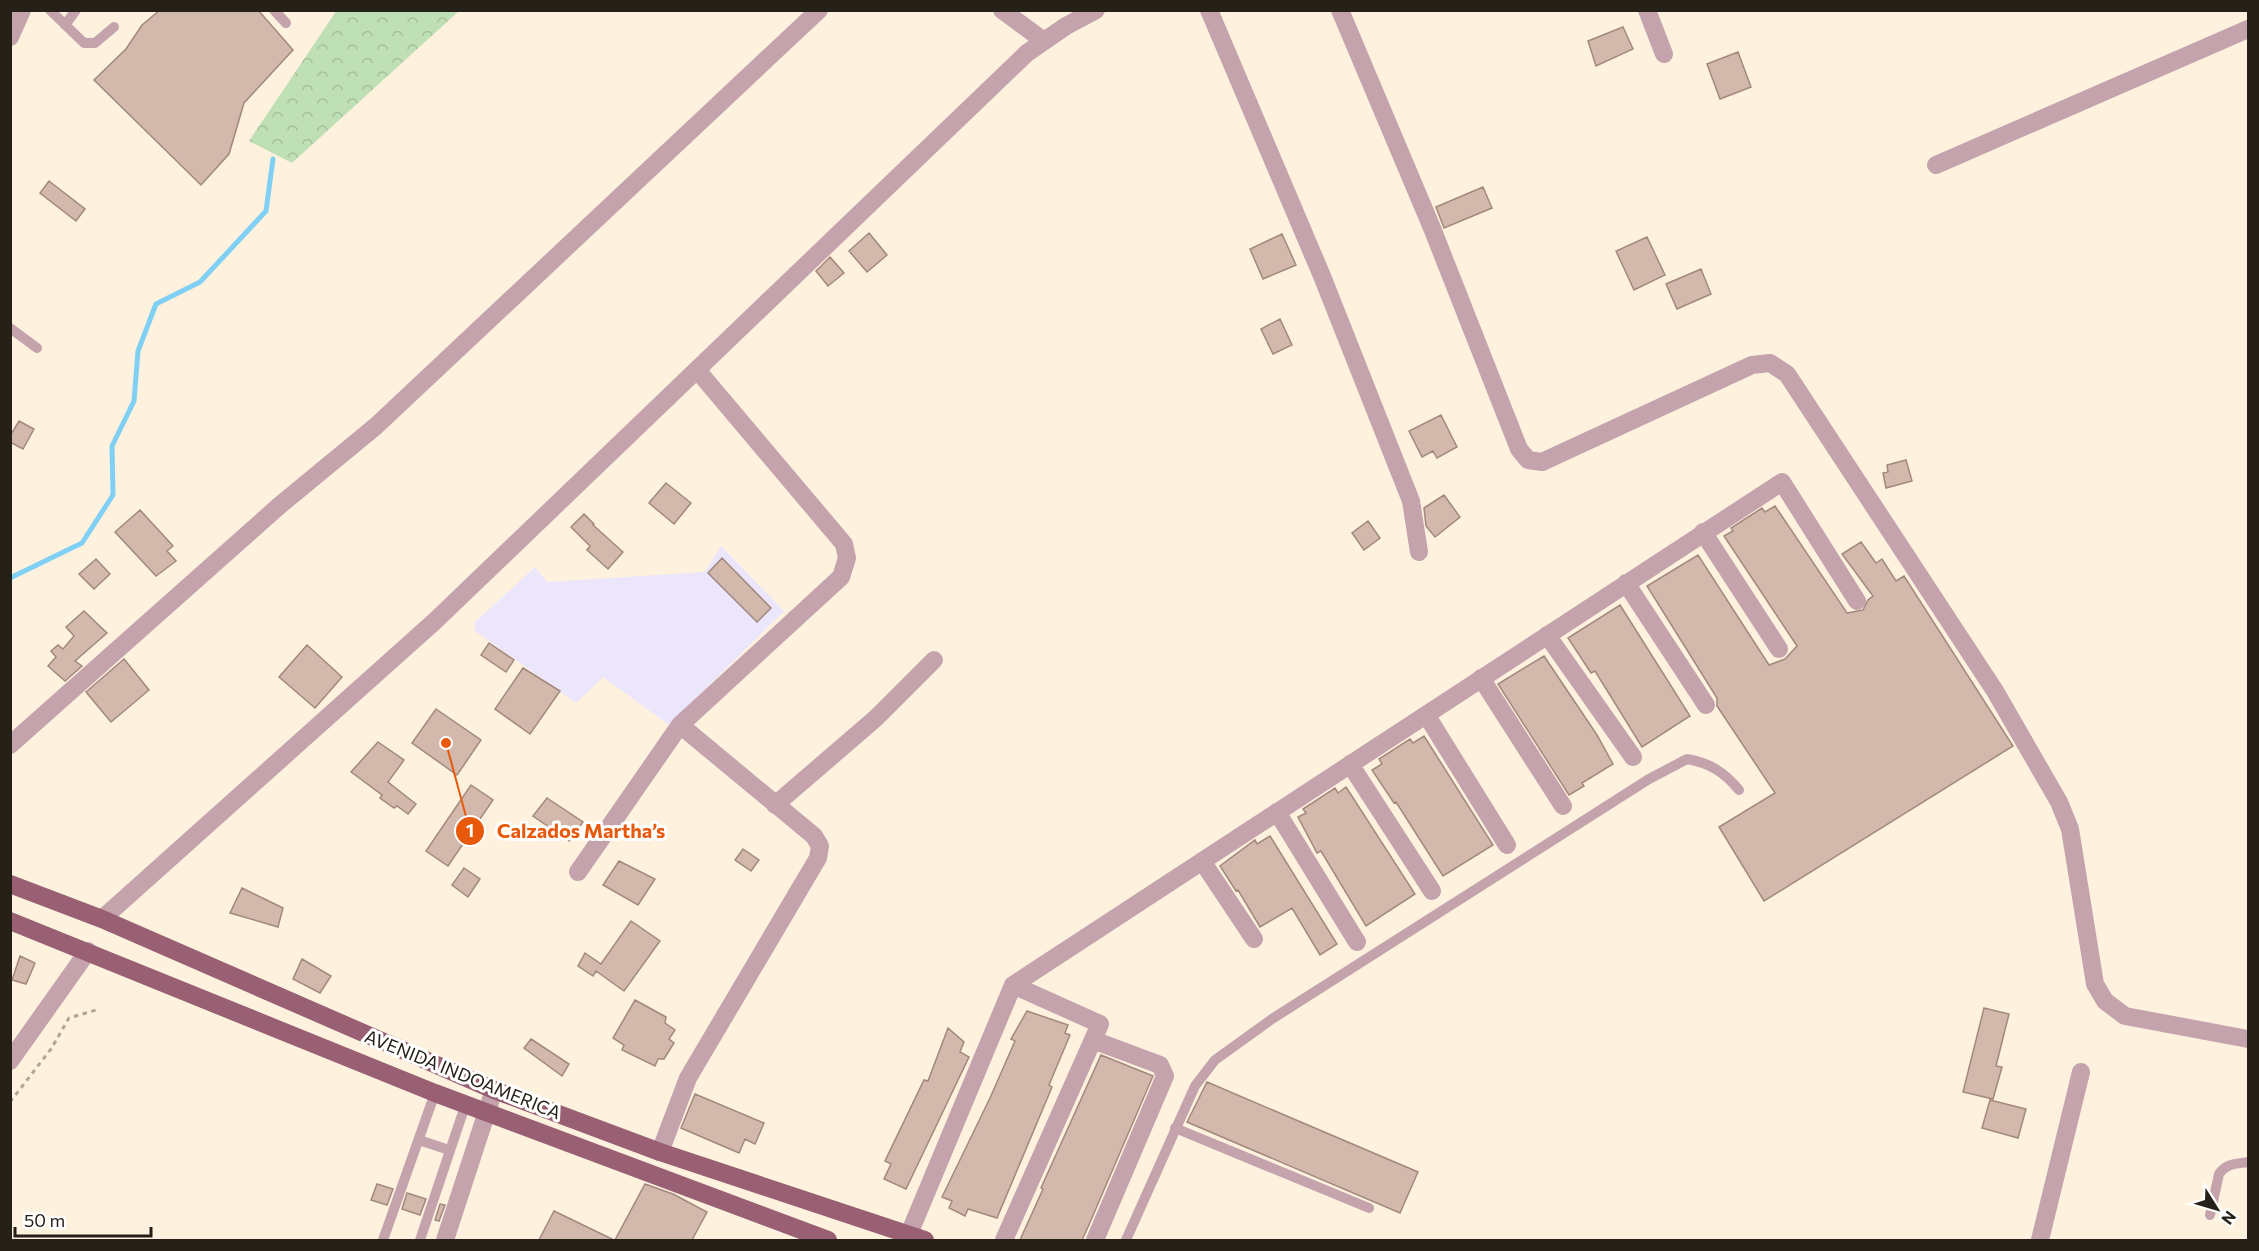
<svg xmlns="http://www.w3.org/2000/svg" width="2259" height="1251" font-family="Commissioner,sans-serif">
  <style>
    .education { fill: #ece6fc }
    .forest { fill: url(#forest-crowns) }
    .lines { fill: none; stroke-linecap: round; stroke-linejoin: round }
    .stream { stroke: #7fd0f4; stroke-width: 5 }
    .building { fill: #d3b8ac; stroke: #a2887d; stroke-width: 1.5 }
    .path { stroke: #afa697; stroke-width: 3; stroke-dasharray: 4.5 4.5; stroke-linecap: butt }
    .service { stroke: #c5a3ad; stroke-width: 10 }
    .minor { stroke: #c5a3ad; stroke-width: 18 }
    .tertiary { stroke: #c5a3ad; stroke-width: 18 }
    .primary { stroke: #995f73; stroke-width: 18 }
    .labels { text-anchor: middle; dominant-baseline: central; stroke-width: 6; stroke-linejoin: round; paint-order: stroke }
    .street-label { font-size: 18px; fill: #262118; stroke: #fff }
    .leader { fill: none; stroke: #e8590c; stroke-width: 2 }
    .callout-dot { fill: #e8590c; stroke: #fff; stroke-width: 2 }
    .mark-label { font-size: 18px; text-anchor: middle; font-weight: bold; fill: #fff }
    .callout-label { font-size: 20px; text-anchor: middle; font-weight: bold; fill: #e8590c; stroke: #fff; stroke-width: 6; stroke-linejoin: round; paint-order: stroke }
  </style>
  <defs>
    <pattern id="forest-crowns" width="20" height="18" patternUnits="userSpaceOnUse" patternTransform="scale(1.5)"><rect width="20" height="18" fill="#bfdfb4"/><path d="M2 6a3 3 0 1 1 6 0M12 15a3 3 0 1 1 6 0" fill="none" stroke="#a4bf9a"/></pattern>
  </defs>
  <rect width="100%" height="100%" fill="#fef2df"/>
  <path class="education" d="M721,546L784,611L669,725L603,677L576,703L475,631V622L535,567L547,582L705,572Z"/>
  <path class="forest" d="M337,10L459,11L292,163L249,141Z"/>
  <g class="lines">
    <path class="stream" d="M10,578L82,543L113,495L112,446L134,401L138,351L156,304L200,282L266,211L273,159"/>
  </g>
  <path class="building" d="M160,10H258L293,50L244,103L229,154L201,185L94,80L126,49L142,25Z
    M1623,27L1633,49L1596,66L1588,41Z
    M1738,52L1751,87L1720,99L1707,64Z
    M49,181L85,209L76,221L40,193Z
    M1483,187L1492,208L1444,228L1436,207Z
    M869,233L887,255L867,272L849,251Z
    M1282,234L1296,265L1263,279L1250,249Z
    M1647,237L1665,275L1634,290L1616,251Z
    M830,257L844,273L828,286L816,271Z
    M1701,269L1711,294L1677,309L1666,284Z
    M1280,319L1292,345L1273,354L1261,329Z
    M1441,415L1457,447L1437,458L1433,451L1422,457L1409,431Z
    M19,421L34,429L23,449L10,442V436Z
    M1906,460L1912,481L1886,488L1883,473L1888,472L1887,465Z
    M666,483L691,503L674,524L649,503Z
    M1444,495L1460,517L1435,537L1426,526L1424,508Z
    M1775,506L1847,613L1863,610L1868,600L1873,596L1842,554L1861,542L1876,563L1882,559L1896,581L1904,576L2013,746L1764,901L1719,827L1775,793L1717,706V698L1647,586L1698,555L1769,665L1785,659L1797,646L1724,536L1733,531L1731,528L1762,508L1765,512Z
    M140,510L173,546L167,551L176,561L156,576L115,532Z
    M584,514L594,524L593,525L623,552L608,569L587,550L590,546L571,527Z
    M1368,521L1380,538L1364,550L1352,533Z
    M722,558L771,608L757,622L708,573Z
    M96,559L110,574L94,589L79,574Z
    M1620,605L1690,716L1642,747L1595,671L1591,673L1568,638Z
    M84,611L107,633L75,661L82,666L65,681L48,666L56,657L51,651L58,645L63,649L74,636L66,627Z
    M489,643L514,660L506,672L481,655Z
    M307,645L342,677L315,708L279,677Z
    M1544,656L1597,735L1613,764L1582,783L1584,786L1569,795L1498,684Z
    M124,659L149,690L111,722L86,692Z
    M523,668L560,691L530,734L495,709Z
    M436,709L481,740L457,775L412,743Z
    M1424,736L1493,845L1443,876L1396,802L1394,803L1372,770L1382,764L1379,759L1410,739L1413,743Z
    M378,742L404,760L388,782L416,804L408,814L397,806L394,808L380,798L382,795L351,772Z
    M471,785L493,800L448,866L426,851Z
    M1346,787L1415,894L1366,926L1321,851L1317,853L1298,817L1306,813L1303,809L1335,788L1338,793Z
    M547,798L583,822L569,841L533,816Z
    M1270,836L1337,944L1320,955L1292,908L1260,927L1238,890L1236,891L1220,866L1255,840L1257,844Z
    M743,849L759,860L751,871L735,860Z
    M619,861L655,879L638,905L603,885Z
    M464,868L480,879L468,897L452,885Z
    M242,888L283,908L278,927L230,913Z
    M631,921L660,941L624,991L596,971L593,976L578,966L585,953L601,964Z
    M20,956L35,963L26,984L12,980Z
    M302,959L331,976L320,993L293,979Z
    M635,1000L666,1017L665,1023L675,1030L669,1039L674,1043L664,1059H658L655,1066L622,1050L624,1045L613,1038Z
    M1984,1008L2009,1014L1996,1066L2002,1067L1993,1099L1963,1092Z
    M1027,1011L1068,1025L1065,1033L1070,1035L1049,1085L1052,1087L997,1218L968,1209L965,1216L949,1208L952,1201L942,1197L990,1098L1015,1041L1011,1039Z
    M948,1028L964,1042L960,1052L969,1057L906,1189L884,1179L891,1164L885,1161L924,1080L928,1081Z
    M531,1039L569,1064L562,1076L524,1048Z
    M1101,1055L1153,1076L1088,1227L1082,1240H1020L1043,1189L1041,1188Z
    M1207,1082L1418,1172L1400,1213L1187,1122Z
    M695,1094L764,1123L755,1144L745,1139L739,1153L681,1128Z
    M1990,1100L2026,1109L2018,1138L1982,1128Z
    M377,1184L393,1189L387,1205L371,1200Z
    M645,1184L673,1194L707,1212L692,1240H615Z
    M407,1193L426,1199L420,1215L402,1209Z
    M440,1204L445,1205L439,1221L435,1220Z
    M554,1211L614,1240H539Z"/>
  <g class="lines">
    <path class="path" d="M10,1102L51,1049L69,1018L96,1010"/>
    <path class="service" d="M50,10L84,43H95L114,27
      M274,10L286,23
      M65,25L76,10
      M10,328L37,348
      M1175,1128L1369,1208
      M419,1140L449,1150
      M2210,1215L2219,1174C2227,1163 2236,1164 2248,1162
      M383,1240L435,1093
      M420,1240L466,1103
      M1126,1240L1195,1086L1215,1060L1272,1019L1649,779L1687,759C1710,763 1724,772 1739,790"/>
    <path class="minor" d="M1002,10L1044,41
      M1209,10L1322,276L1411,501L1419,552
      M1340,10L1432,228L1519,449L1528,460L1542,462L1752,365L1770,363L1787,374L1995,691L2059,802L2070,829L2095,984L2105,1001L2125,1016L2248,1039
      M1647,10L1664,54
      M1936,165L2248,29
      M1703,532L1779,649
      M1626,583L1706,705
      M1547,635L1633,757
      M1481,678L1563,806
      M1427,716L1507,845
      M10,745L279,506L376,426L819,10
      M1350,764L1432,891
      M775,805L876,718L934,660
      M1277,812L1357,942
      M1202,861L1254,939
      M578,872L680,725
      M102,919L435,621L1027,53L1066,26L1096,10
      M1093,1040L1160,1065L1165,1076L1095,1240
      M10,1061L88,951
      M660,1152L688,1078L818,858L820,846L814,836L680,725L841,577L847,558L844,544L698,371
      M909,1234L1013,985L1782,482L1857,601
      M445,1240L494,1090
      M1004,1240L1100,1024L1013,985
      M2040,1240L2081,1072"/>
    <path class="tertiary" d="M10,37L22,10"/>
    <path class="primary" d="M10,884L102,919L494,1090L660,1152L925,1240
      M10,921L435,1093L828,1240"/>
  </g>
  <g class="labels">
    <g class="street-label">
      <text transform="translate(463 1074) rotate(22)">AVENIDA INDOAMERICA</text>
    </g>
  </g>
  <path class="leader" d="M446 743L470 831"/>
  <g class="callout-dot">
    <circle cx="446" cy="743" r="6"/>
    <circle cx="470" cy="831" r="15"/>
  </g>
  <g class="mark-label">
    <text x="470" y="837">1</text>
  </g>
  <g class="callout-label">
    <text x="581" y="838">Calzados Martha’s</text>
  </g>
  <rect width="2259" height="1251" fill="none" stroke="#262118" stroke-width="24"/>
  <g transform="translate(2217 1209) rotate(127)" stroke="#ffffff" stroke-width="4.5" paint-order="stroke">
  <path d="M0-4.5L10 22L0 15L-10 22Z" fill="#262118"/>
  <text y="-9" font-size="16" font-weight="bold" text-anchor="middle" fill="#262118">N</text>
  </g>
  <path d="M15 1227v9h136v-9" fill="none" stroke="#262118" stroke-width="3"/>
  <text x="24" y="1227" font-size="18" fill="#262118" stroke="#ffffff" stroke-width="4.5" paint-order="stroke">50 m</text>
</svg>
